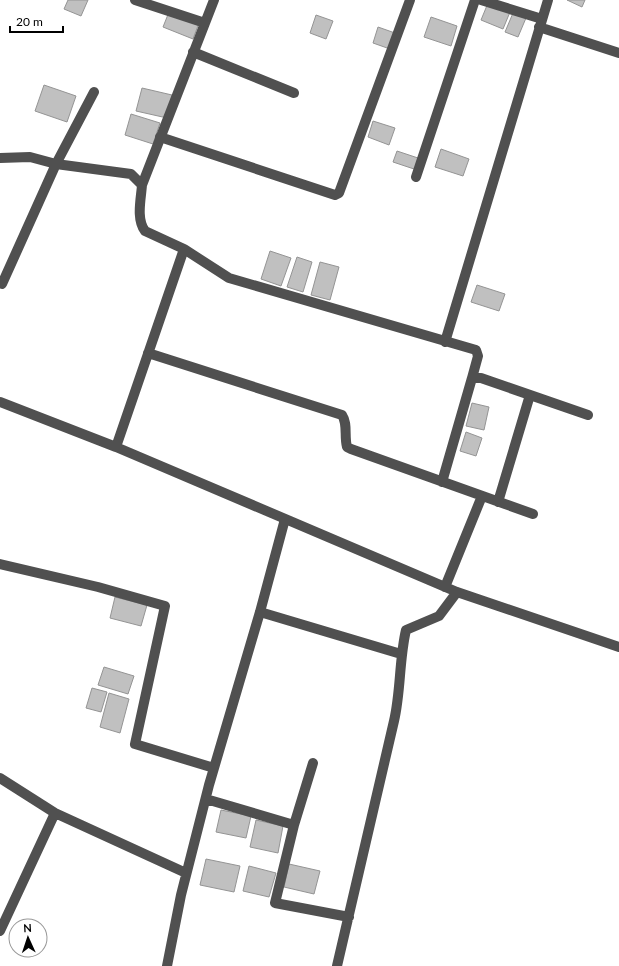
<svg xmlns="http://www.w3.org/2000/svg" width="619" height="966" font-family="Lato,sans-serif">
  <style>
    .building { fill: #c0c0c0; stroke: #949494 }
    .lines { fill: none; stroke-linecap: round; stroke-linejoin: round }
    .minor { stroke: #505050; stroke-width: 10 }
  </style>
  <rect width="100%" height="100%" fill="#fff"/>
  <path class="building" d="M68,0H88L81,16L64,9Z
    M567,0H585L582,7Z
    M488,3L510,12L503,29L481,20Z
    M169,12L199,23L193,39L163,27Z
    M513,13L526,18L518,37L505,32Z
    M316,15L333,21L326,39L310,33Z
    M431,17L457,26L451,46L424,37Z
    M378,27L395,33L390,49L373,43Z
    M44,85L76,96L67,122L35,111Z
    M142,88L172,95L167,118L136,111Z
    M131,114L160,123L153,144L125,135Z
    M373,121L395,128L389,145L368,137Z
    M441,149L469,159L463,176L435,167Z
    M397,151L421,159L417,170L393,162Z
    M270,251L291,258L281,286L261,279Z
    M297,257L312,262L303,292L287,287Z
    M320,262L339,267L330,300L311,295Z
    M477,285L505,294L499,311L471,302Z
    M472,403L489,407L484,430L466,426Z
    M466,432L482,438L476,456L460,451Z
    M115,597L147,605L141,626L110,618Z
    M104,667L134,676L128,694L98,685Z
    M92,688L107,692L101,712L86,708Z
    M109,693L129,699L120,733L100,727Z
    M221,810L251,816L246,838L216,832Z
    M256,820L283,826L278,853L250,847Z
    M206,859L240,866L234,892L200,885Z
    M289,864L320,871L314,894L284,887Z
    M249,866L276,873L269,897L243,891Z"/>
  <g class="lines">
    <path class="minor" d="M135,0L205,23
      M481,0L542,19
      M539,27L619,53
      M193,52L294,93
      M160,137L335,195L339,193L410,0
      M0,158L30,157L56,164L131,174L142,185C141,199 136,219 145,231L184,249L229,278L476,350L478,356L472,378
      M416,177L475,0
      M142,185L214,0
      M2,284L56,164L94,92
      M445,342L548,0
      M148,353L342,415C348,424 344,436 347,447L351,449L533,514
      M0,402L116,447L457,592L619,647
      M116,447L184,249
      M442,482L472,378H481L588,415
      M498,502L530,395
      M0,564L98,587L165,606L135,744L214,768
      M445,587L482,496
      M260,612L401,654
      M313,763L294,825L275,903L349,917
      M0,778L55,813L186,873
      M206,799L294,825
      M0,931L55,813
      M167,966L181,895L209,785L260,612L285,519
      M337,966L394,721C401,691 399,660 406,630L439,616L457,592"/>
  </g>
  <g transform="translate(28 938) rotate(357)"><circle r="19" fill="#ffffff" stroke="#999999"/>
  <path d="M0-3L7 15L0 10L-7 15Z" fill="#000000"/>
  <text y="-6" font-size="11" font-weight="bold" text-anchor="middle" fill="#000000">N</text>
  </g>
  <path d="M10 26v6h53v-6" fill="none" stroke="#000000" stroke-width="2"/>
  <text x="16" y="26" font-size="12" fill="#000000" stroke="#ffffff" stroke-width="3" paint-order="stroke">20 m</text>
</svg>
